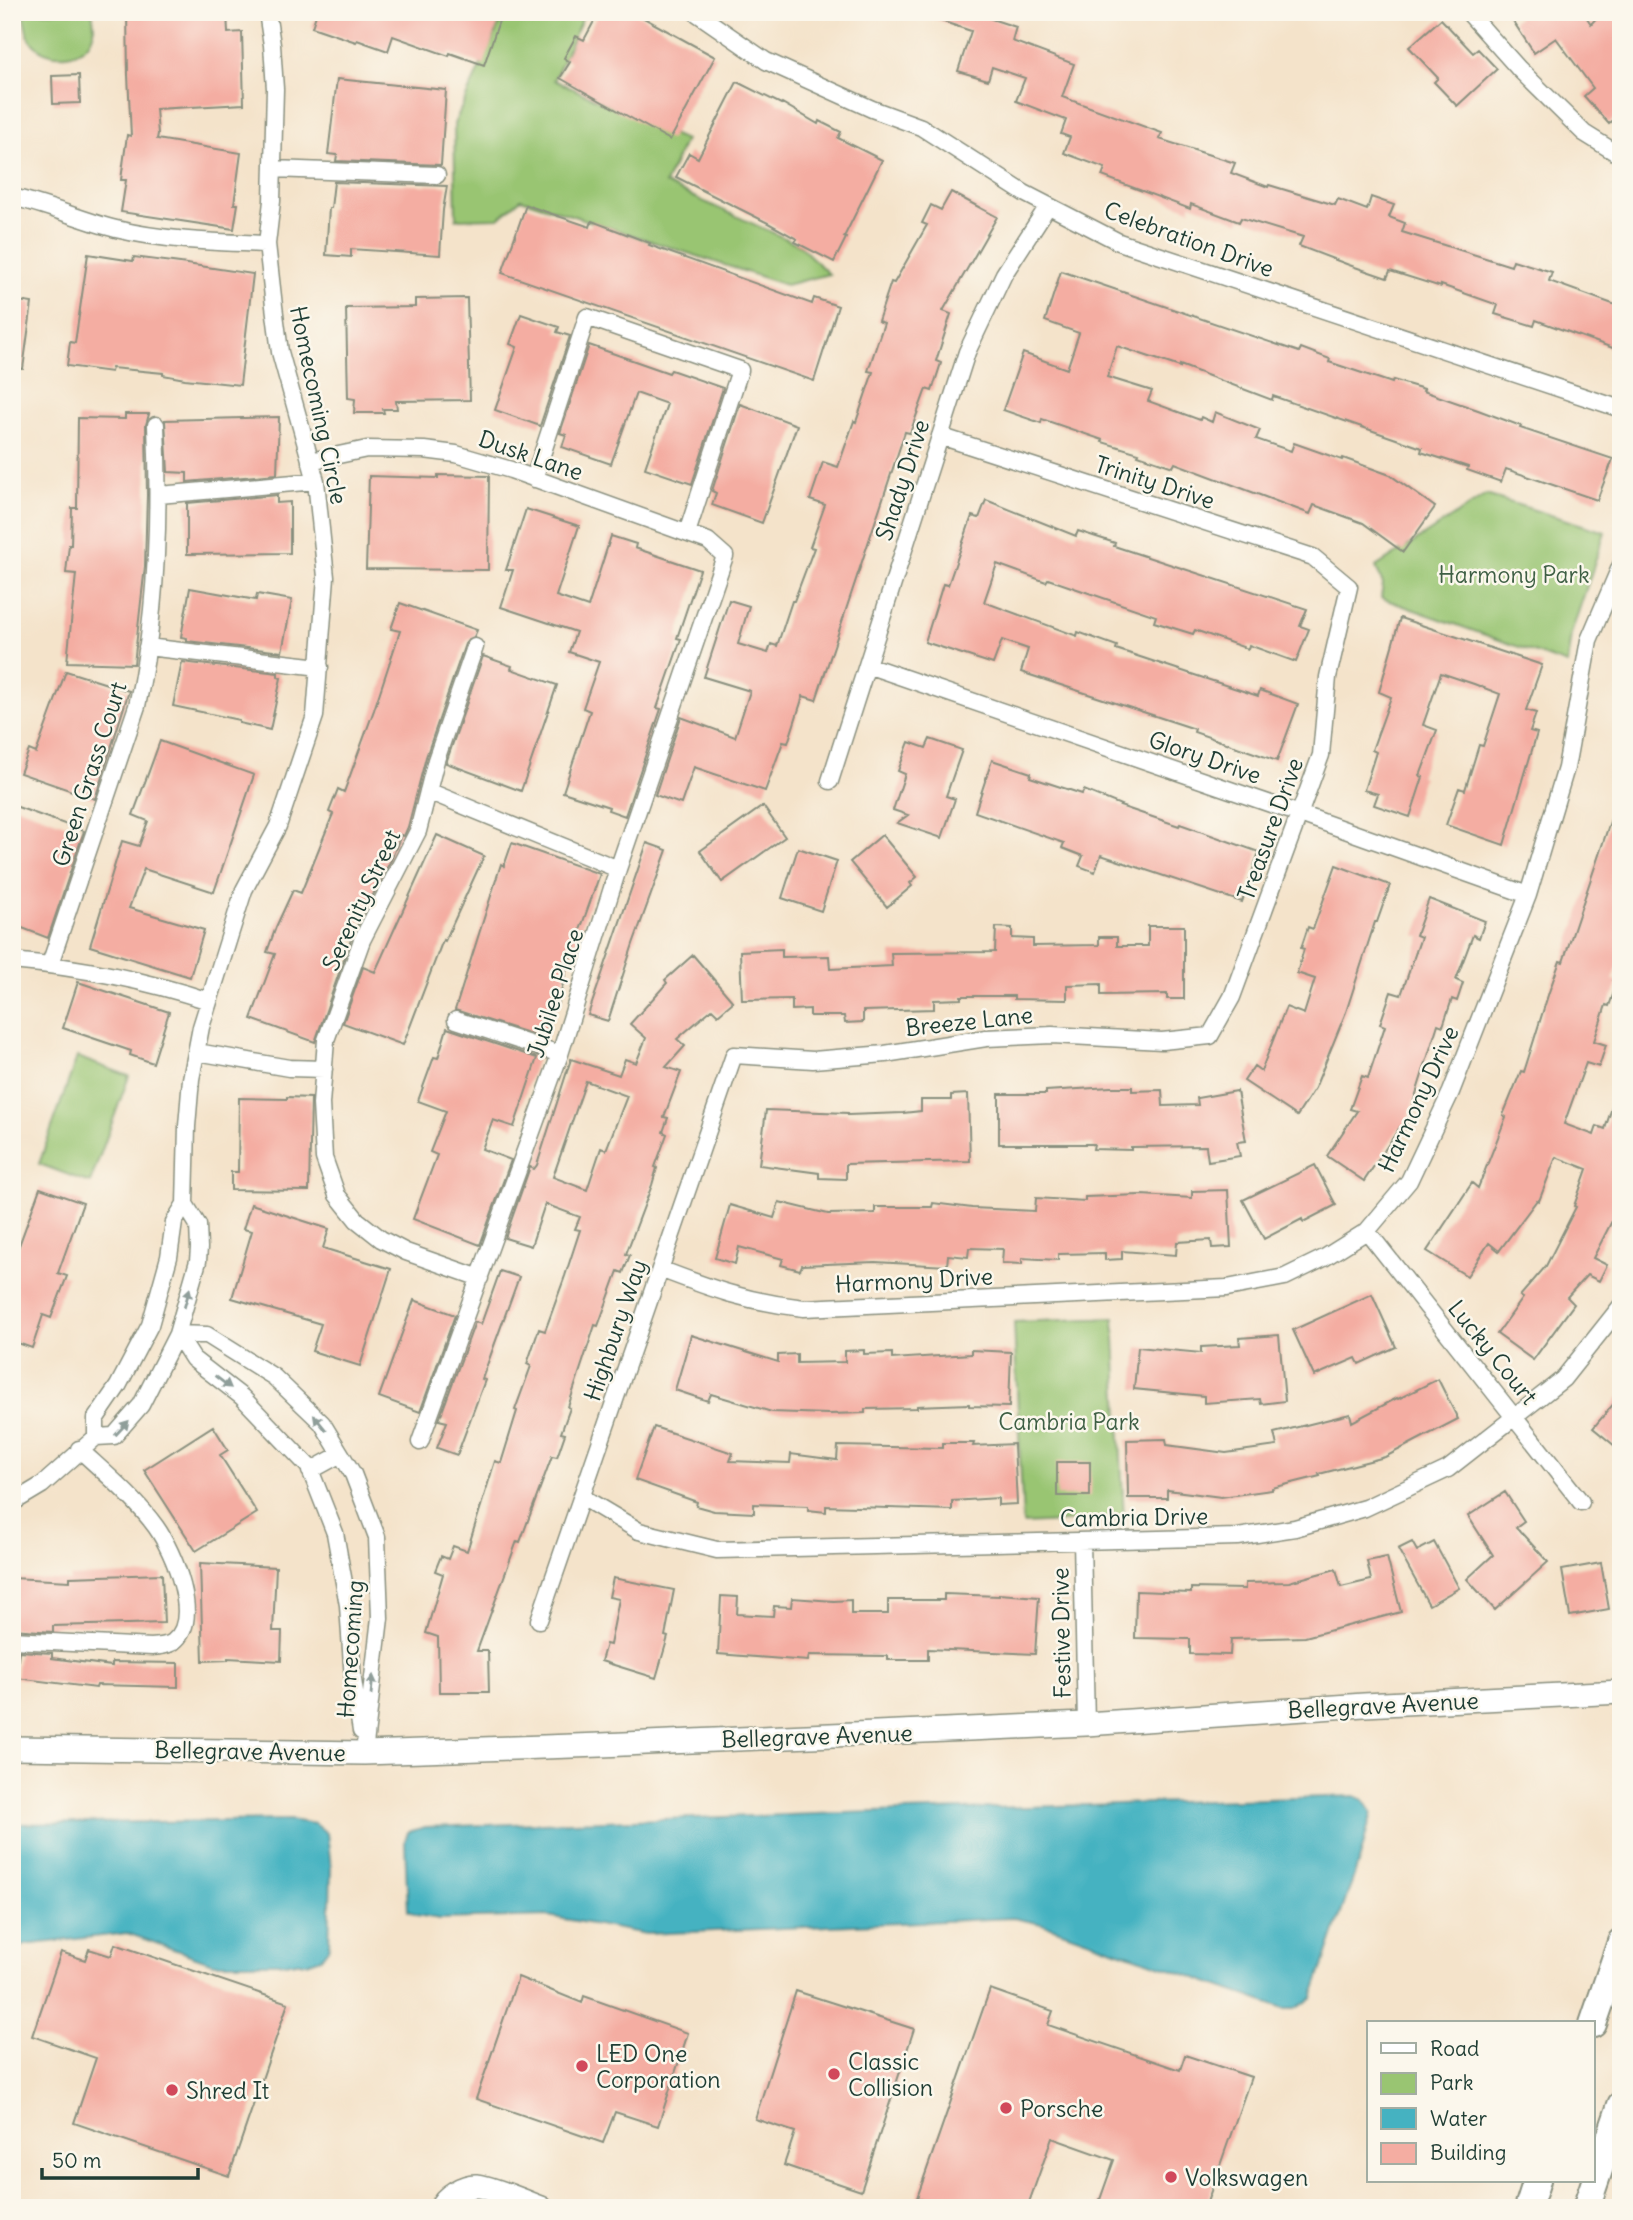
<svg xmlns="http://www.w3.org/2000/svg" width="1633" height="2220" font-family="Delius,sans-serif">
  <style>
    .green { fill: #99c572; stroke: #5c8153; stroke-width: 2 }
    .water { fill: #45b2c1; stroke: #32787a; stroke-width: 2 }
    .building { fill: #f4ada2; fill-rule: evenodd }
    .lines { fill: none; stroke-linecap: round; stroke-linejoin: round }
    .street-casing { stroke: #8a907f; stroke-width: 19 }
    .secondary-casing { stroke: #8a907f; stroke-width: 26 }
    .primary-casing { stroke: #8a907f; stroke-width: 30 }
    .street { stroke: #fff; stroke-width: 16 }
    .secondary { stroke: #fff; stroke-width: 23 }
    .primary { stroke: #fff; stroke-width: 26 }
    .oneway { fill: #8f9e9a }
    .poi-dot { fill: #d1495b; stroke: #fbf7ec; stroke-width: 2.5 }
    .labels { text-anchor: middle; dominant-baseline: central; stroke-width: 5; stroke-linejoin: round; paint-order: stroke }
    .street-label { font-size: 23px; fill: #1f3d34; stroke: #fbf7ec }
    .park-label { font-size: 23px; fill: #3e5f44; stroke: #fbf7ec }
    .poi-label { font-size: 23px; fill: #1f3d34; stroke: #fbf7ec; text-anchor: start }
  </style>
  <rect width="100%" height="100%" fill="#fbf7ec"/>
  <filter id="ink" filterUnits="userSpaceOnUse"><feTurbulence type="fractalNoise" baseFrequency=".0143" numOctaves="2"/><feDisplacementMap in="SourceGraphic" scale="14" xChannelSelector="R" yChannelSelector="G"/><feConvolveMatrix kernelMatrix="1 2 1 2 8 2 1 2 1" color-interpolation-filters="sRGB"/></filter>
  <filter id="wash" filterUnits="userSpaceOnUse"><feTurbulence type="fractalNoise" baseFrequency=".00686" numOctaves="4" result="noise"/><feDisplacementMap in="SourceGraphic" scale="28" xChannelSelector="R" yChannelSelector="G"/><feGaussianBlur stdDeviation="1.57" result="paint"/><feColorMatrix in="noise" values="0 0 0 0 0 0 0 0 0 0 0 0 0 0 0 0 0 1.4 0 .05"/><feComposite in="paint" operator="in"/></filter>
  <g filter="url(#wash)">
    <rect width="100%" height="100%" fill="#f4e3ca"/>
    <path class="green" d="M24,12H92C93,17 94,24 94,29C91,60 44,64 30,39C25,32 25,21 24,12Z
      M505,12H585L554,80L685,140L665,184L798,244L829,274L786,285L521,199L499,218L456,219L454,124Z
      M1486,495L1605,532L1571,634L1567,664L1381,598L1383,584L1376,567Z
      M77,1057L129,1076L90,1183L39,1164Z
      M1114,1318L1124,1519L1023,1524L1014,1322Z"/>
    <path class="water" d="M1355,1796L1364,1800L1372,1812L1360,1858L1312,1998L1295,2009H1284L1042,1924L1013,1918L646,1934L548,1916L440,1919L416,1915L408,1911L405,1842L408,1832L425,1827Z
      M290,1820L315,1824L327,1833L331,1867L329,1947L321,1958L306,1963H213L127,1933L25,1945L12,1953V1824Z"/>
    <g id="blocks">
      <path class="building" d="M127,12H227L228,33L242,32L244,104L156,109L158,134L157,139L241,153L234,204H238L234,229L121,212L126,180H121L127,135L131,136L128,75Z
        M317,12H502L484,65L450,53L449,56L393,36L388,51L357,40L356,42L312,27Z
        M599,12H633L715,57L670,140L560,78L570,62L564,58L576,36L584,40Z
        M924,12H970L1016,27L1012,41L1074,64L1062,97L1162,133L1159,139L1235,163L1231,173L1268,187L1269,185L1335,205L1338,199L1367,210L1371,197L1394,205L1389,217L1405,223L1402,232L1511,266L1513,260L1552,272L1549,281L1621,307V351L1536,320L1534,326L1495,314L1498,305L1441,285V287L1390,271L1387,278L1349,265L1299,246L1303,237L1241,218L1239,222L1191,204L1190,209L1102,176L1105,168L1064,153L1070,137L1061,134L1066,120L1016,101L1025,78L992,67L988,80L958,71L971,31L923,15Z
        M1526,12H1583L1591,24L1602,12H1621V113L1609,124L1584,96L1593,88L1556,38L1534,53L1513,21Z
        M1441,19L1473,53L1478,49L1497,69L1457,106L1434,82L1438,78L1409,47Z
        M79,75L80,103L53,104L52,76Z
        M337,79L446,90L441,165L336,161L337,155L328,154Z
        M737,82L781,104L782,103L818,124L819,121L841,132L838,138L882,160L844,237L846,238L834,262L795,242L797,239L768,223L676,177L689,153L698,158Z
        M334,182L447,186L443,210L440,255L351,249V257L326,255L329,208H331Z
        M951,192L997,217L943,311L951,314L936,361L941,363L932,391L926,389L910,433L905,432L816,700L803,696L788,743L783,742L765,791L694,767L681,804L655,795L681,717L735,737L750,691L704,677L729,600L749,606L738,644L768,653L771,644L777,646L792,601H794L814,548L810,547L825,505L810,500L823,462L838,467L854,421L856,422L873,372L868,371L884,323L878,321L891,282L894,283L927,225L922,223L931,205L941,210Z
        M526,205L590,227L592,221L650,243L649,245L812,304L814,298L838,306L814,381L502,273Z
        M88,254L133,261L134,257L180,263L253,274L240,385L185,379L163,375V373L112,368L111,372L67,366L70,342L75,343Z
        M1061,271L1299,352L1301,348L1330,359L1329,362L1392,383L1393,380L1424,389L1423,391L1478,410L1521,426L1520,428L1613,459L1597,500L1506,469L1501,482L1467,470L1468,467L1421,452L1422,448L1273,396L1272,400L1180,365V367L1117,346L1107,377L1152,391L1148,401L1200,420L1201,417L1212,422L1215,412L1260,430L1256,439L1291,451L1294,443L1342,460L1343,458L1390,475L1435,507L1403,552L1363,523L1314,505L1310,514L1175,463L1173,467L1138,455L1139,453L1102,442L1103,440L1042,419L1041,423L1003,410L1023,353L1067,369L1079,333L1045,321Z
        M467,298L470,400L396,401L397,409H383L384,413H354L355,399L348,398L346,308L415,307V299Z
        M12,300L32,303L23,369H12Z
        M521,314L559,327L557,332L570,336L540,426L495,410L517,347L510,344Z
        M589,345L669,373L671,370L723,388L692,484L645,468L667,404L636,393L611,464L562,447L566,435L560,433Z
        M740,404L797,425L762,523L712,505L716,493L712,491Z
        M125,414H149L146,425L147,495L145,566L134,664L67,662L76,574L66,573L69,545H71L72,508H77L78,418L125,419Z
        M279,417L277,474L187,482V473L168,472L165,420Z
        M438,475L489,476L488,570L366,569L369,476L438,478Z
        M277,495V503L290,502V553L187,554V503Z
        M986,500L1076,536L1078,531L1115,543L1114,546L1307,609L1300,626L1309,629L1296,662L1249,645L1248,649L1195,630L1193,634L1154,622L1156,616L1048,579L1046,582L997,564L984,602L1077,636L1078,632L1117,646L1116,649L1258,696L1260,690L1298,704L1277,761L1194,732L1195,729L1021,672L1028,649L1002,640L993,664L925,642L943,584L948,585L972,516L979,518Z
        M526,509L579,526L556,596L588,607L611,536L636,544L635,548L700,570L677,638L681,639L657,708L661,709L625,816L608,810L609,807L563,792L590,711L583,708L599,662L569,652L576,632L501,607L513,570H506Z
        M190,588L256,600L257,594L292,600L282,652L187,641V638L181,637Z
        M400,603L477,630L474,637L469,639L465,644L426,757L408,827L404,836L401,835L391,860L352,936L315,1042L251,1019L275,954L267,952L276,927L293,890L301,893L333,814L329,812L338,789L344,792L374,710L400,631L391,629Z
        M1400,618L1542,665L1526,710L1536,713L1530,731L1537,733L1504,845L1446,825L1459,788L1465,790L1479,745L1483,746L1500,694L1474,684L1441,673L1423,725L1437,730L1420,776L1423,777L1410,817L1374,805L1378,794L1364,790L1376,752L1372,750L1391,697L1379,692Z
        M483,656L512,666L511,669L557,685L521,791L446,763Z
        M182,662L278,673V677L281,678L270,730L239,723V720L173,706Z
        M66,671L129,691L95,799L20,773L29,750L36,753Z
        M930,739L962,750L946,796L955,799L942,838L897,823L908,815L893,810L905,774L898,771L909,742L926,748Z
        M160,741L254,775L214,892L144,869L129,908L204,930L190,977L90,946L122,841L139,846L148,821L133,815Z
        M992,760L1031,773L1030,777L1082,794L1084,790L1121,805L1120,806L1179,826L1180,824L1259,852L1242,902L1101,855L1095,872L1079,866L1083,856L1062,848L1064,843L975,812Z
        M1617,801H1621V958L1613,980L1618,981L1609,1006L1606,1005L1594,1041L1606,1045L1599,1067L1586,1063L1564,1124L1594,1135L1597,1126L1605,1129L1617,1092H1621V1224L1612,1221L1593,1258L1607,1265L1599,1281L1587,1275L1567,1297L1574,1304L1533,1360L1497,1334L1523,1298L1520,1296L1546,1266L1576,1207L1574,1206L1587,1169L1556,1157L1539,1201L1537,1200L1499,1251L1489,1243L1467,1276L1427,1251L1472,1183L1478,1188L1506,1117L1503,1115L1521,1071L1524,1072L1549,992L1560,961L1563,962Z
        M12,805L84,831L48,938L12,924Z
        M763,806L785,837L722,882L700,851Z
        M437,835L484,856L445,941L443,940L403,1045L343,1023L363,967L375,972Z
        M882,835L917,877L910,883L912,886L887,907L850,862Z
        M512,843L600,874L568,964L557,1007L554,1006L544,1038L455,1010L501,864L504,866Z
        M647,843L667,850L633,944L608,1021L588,1015Z
        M798,848L837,861L821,911L782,898Z
        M1336,865L1390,885L1377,922H1375L1346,1012L1315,1088L1297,1116L1244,1081L1254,1066L1261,1071L1286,1007L1304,1014L1315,979L1297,973L1304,949L1301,948L1308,927L1313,929Z
        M1429,899L1485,921L1479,938L1473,935L1456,980L1463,983L1457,1001L1452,999L1443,1026L1438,1024L1405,1129L1400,1127L1364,1181L1327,1156L1357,1111L1350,1109L1362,1076L1368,1078L1385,1026L1380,1024L1391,992L1401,995L1421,937L1416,935Z
        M1148,926H1184V999H1167V994L1101,995V984L1067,985V1000L1014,999V996H961V999L934,1000V1009L863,1011V1022L845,1023L844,1016H810V1009L792,1010V999L742,1000L740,951L782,949V957L829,956L830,969L892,966L891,953L995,952L996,927L1012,928V938L1033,939V946L1099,945V937H1117V946H1148Z
        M693,955L733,1002L718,1015L712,1009L677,1039L685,1046L666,1067L681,1072L664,1117L668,1118L663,1132L667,1134L655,1167L657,1168L652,1185L626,1254L630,1255L623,1273L618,1271L598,1326L595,1325L568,1407L570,1408L561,1433L565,1434L557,1457L552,1456L520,1542L517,1541L477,1651H488L489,1692H439L438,1637L426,1633L443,1574L435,1571L441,1556L448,1559L453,1546L467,1551L495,1461L501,1463L517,1411L515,1410L531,1366L527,1364L539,1329L545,1331L565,1276L580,1230L575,1229L580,1217L545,1204L531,1246L505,1238L530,1167L534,1169L537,1165L571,1059L619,1075L625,1059L636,1063L646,1038L630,1024L667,983L665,980ZM586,1081L627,1096L606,1150L601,1148L587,1190L553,1177Z
        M78,982L169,1012L153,1063L130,1055L131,1051L63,1028Z
        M447,1028L537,1058L514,1127L493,1120L482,1149L511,1160L480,1245L413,1219L437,1155L430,1152L446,1111L418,1101L434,1057L438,1058Z
        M1111,1087H1132V1091L1162,1090L1163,1106L1198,1105L1197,1098L1237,1091L1246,1141L1237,1142L1240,1156L1208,1161L1206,1146L1131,1147V1150L1093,1149L1094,1144H999V1094H1046V1091Z
        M968,1094L970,1161L846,1164V1179L819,1178V1173L759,1165L766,1110L848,1113V1115L903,1113L921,1111V1100H951V1095Z
        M287,1097L311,1098L309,1191L231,1190V1172H238L239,1098L287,1099Z
        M1315,1165L1336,1205L1303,1222L1302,1219L1264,1239L1243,1200Z
        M40,1188L83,1203L58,1273L67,1276L51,1318L43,1315L32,1348L12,1341V1265Z
        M1228,1190L1231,1247L1212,1248L1211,1240L1177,1242L1176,1255L1122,1251V1259L1105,1260V1253L1058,1254V1260L1022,1258V1264L1002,1263L1003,1249L969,1248L968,1257L948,1255L947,1266L875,1262L802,1265L800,1270L781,1265L783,1259L739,1247L735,1264L715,1258L730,1205L774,1218L779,1202L828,1214L875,1213V1207H932L933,1203L972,1208L1035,1211L1036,1198L1085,1201V1197L1141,1195L1192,1198V1191Z
        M251,1204L329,1229L323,1248L391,1269L360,1366L312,1351L321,1324L232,1298L252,1231L243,1229Z
        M500,1271L519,1277L482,1379L485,1380L457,1455L437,1448L447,1422L439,1420L475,1322L481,1324Z
        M1372,1294L1396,1347L1359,1364L1356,1358L1314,1376L1293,1330Z
        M414,1300L455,1315L420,1412L379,1397Z
        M691,1335L778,1362V1355L797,1354V1363L845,1362V1351L864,1350V1354L892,1353V1359L971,1354V1350L1011,1352L1009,1407L969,1406V1404L917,1406V1408L865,1409V1413L828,1414L772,1412L711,1394L708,1401L675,1390Z
        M1279,1335L1285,1401L1261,1404L1260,1399L1204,1403V1396L1134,1389L1138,1347L1201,1353V1347L1240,1345L1239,1338Z
        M1438,1379L1458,1419L1385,1457L1319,1474L1320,1476L1272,1488V1490L1221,1497L1167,1490V1498H1128L1127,1440L1166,1439L1167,1445L1226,1453L1277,1446L1274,1433L1350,1414L1352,1422L1397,1398L1398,1399Z
        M1621,1395V1451L1593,1428Z
        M213,1426L228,1450L220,1455L257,1513L196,1551L144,1470Z
        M654,1427L733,1453L730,1461L790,1463L791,1454L837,1460L838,1446L942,1448V1443H974L973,1446L1014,1444L1017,1504L998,1505V1498L952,1501V1510L826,1506V1512L808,1510V1506L754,1504V1513L714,1511L696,1506L697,1502L635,1480Z
        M1057,1462H1090V1496H1057Z
        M1505,1492L1524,1521L1516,1527L1548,1562L1495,1610L1467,1579L1493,1555L1468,1516Z
        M1412,1542L1417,1551L1434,1542L1459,1588L1429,1605L1398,1549Z
        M1387,1557L1401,1612L1305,1637L1231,1639L1230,1655L1190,1654V1639L1135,1638L1136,1591L1191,1593V1588L1245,1589V1583L1289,1582L1336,1569L1341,1587L1371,1580L1367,1561Z
        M200,1563L276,1567L273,1631H282L281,1661L228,1658V1660L203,1661Z
        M1601,1563L1609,1609L1570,1616L1562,1570Z
        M162,1574L164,1623L53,1626V1632L12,1629V1578L70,1581V1577Z
        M613,1578L674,1590L665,1636L668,1637L656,1678L601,1661L606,1644L610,1645L619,1599L609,1597Z
        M944,1594L999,1596V1594L1039,1597L1035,1654L928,1649V1660H888V1656L809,1655L808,1661L718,1654L721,1596L738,1597L737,1614L773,1616L774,1606L791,1607L792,1598L834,1601L851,1600V1614H888V1600H944Z
        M19,1651L52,1653V1658L112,1666V1662L178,1663V1687L97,1685L96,1688L16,1678Z
        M115,1944L288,2003L229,2176L74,2123L96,2058L32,2036L61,1952L85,1960L89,1949L111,1956Z
        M518,1977L582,2003L584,1996L688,2033L658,2126L615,2112L603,2143L476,2099Z
        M990,1989L1053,2011L1048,2025L1180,2070L1185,2055L1251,2077L1205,2208H1097L1114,2160L1052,2138L1027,2208H946L917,2198Z
        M796,1991L914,2029L861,2191L784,2165L795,2132L755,2119Z"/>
    </g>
  </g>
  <g filter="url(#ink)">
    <use href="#blocks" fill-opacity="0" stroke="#8a907f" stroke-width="2"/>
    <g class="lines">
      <g class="street-casing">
        <path id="street" d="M695,12L766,61L872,109L921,127L1024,193L1119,242L1621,409
          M1468,12L1519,69L1584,133L1621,156
          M273,169L437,175
          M12,197C48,205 81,220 116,229C166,241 217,242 267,244
          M310,461L367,449L424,450L456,454L511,470L708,541L725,556L618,869L560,1054L420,1442
          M534,479L587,317L740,370L687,533
          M159,495L316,481
          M147,647L320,667
          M475,647L436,760L418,831L362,940L326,1040L321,1104L324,1158L337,1195L357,1220L381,1239L406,1252L480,1278
          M867,665L1300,814L1528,895
          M830,781L967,352L1004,274L1048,206
          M428,791L618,869
          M12,961C79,967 145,980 209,1001
          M50,964L137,706C157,615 160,518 156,425
          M456,1020L560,1054
          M197,1052L289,1068L324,1069
          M1367,1231L1581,1502
          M660,1269C712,1289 748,1302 804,1308L1227,1288L1285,1277L1324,1258L1367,1231L1409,1181L1451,1092L1528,895L1566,768L1589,640L1621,565
          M177,1334L207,1335L274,1377L322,1423L353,1474L377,1537L380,1618L364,1753
          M177,1334L193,1359L242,1397L309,1467L335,1533L348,1605L353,1680L361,1731
          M96,1437V1418L118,1386L150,1325L169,1257L174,1222L185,1204L187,1126L191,1079L201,1027L244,890L278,826L315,716L326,577L316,481L280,352L274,306L267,244L272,201L275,89L272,45L267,12
          M310,1471L341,1454
          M582,1497L639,1531L717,1550L1238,1537L1295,1528L1365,1508L1448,1469L1563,1379L1621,1306
          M12,1503L42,1485L96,1437L114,1436L141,1405L177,1334L198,1261L199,1248L198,1225L185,1204
          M1082,1541L1086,1724
          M539,1620L734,1055L813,1060L885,1054L986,1038L1052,1035L1162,1041L1210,1036L1232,997L1321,755L1328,677L1349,587L1313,557L940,436
          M12,1640L152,1647C159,1646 168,1646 173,1642C203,1620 173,1551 156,1527C135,1498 106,1474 79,1449"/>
      </g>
      <g class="secondary-casing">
        <path id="secondary" d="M12,1748L364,1753L601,1745L1086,1724L1364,1705L1621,1692
          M441,2208C445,2196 465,2185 477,2186C488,2186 528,2203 541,2208"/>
      </g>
      <g class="primary-casing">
        <path id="primary" d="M1593,2024L1621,1942
          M1528,2208L1537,2180
          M1586,2208L1621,2105"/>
      </g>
      <use href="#street" class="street"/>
      <use href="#secondary" class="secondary"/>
      <use href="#primary" class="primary"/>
    </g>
    <defs><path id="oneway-solid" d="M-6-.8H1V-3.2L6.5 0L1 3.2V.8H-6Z" transform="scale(1.75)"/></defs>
    <g class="oneway">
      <use href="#oneway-solid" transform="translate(187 1298) rotate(-74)"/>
      <use href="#oneway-solid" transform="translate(223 1382) rotate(37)"/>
      <use href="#oneway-solid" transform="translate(320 1423) rotate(-129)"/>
      <use href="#oneway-solid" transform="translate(122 1428) rotate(-47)"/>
      <use href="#oneway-solid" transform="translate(372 1685) rotate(-84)"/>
    </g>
  </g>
  <g class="poi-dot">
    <circle cx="582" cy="2066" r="7"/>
    <circle cx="834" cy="2074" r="7"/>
    <circle cx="172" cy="2090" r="7"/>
    <circle cx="1006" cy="2108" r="7"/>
    <circle cx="1171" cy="2177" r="7"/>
  </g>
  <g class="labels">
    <g class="street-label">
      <text transform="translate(1189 239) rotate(20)">Celebration Drive</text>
      <text transform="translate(319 405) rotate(78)">Homecoming Circle</text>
      <text transform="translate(531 455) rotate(19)">Dusk Lane</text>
      <text transform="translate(902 480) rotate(-72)">Shady Drive</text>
      <text transform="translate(1155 482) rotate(18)">Trinity Drive</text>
      <text transform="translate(1205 757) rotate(19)">Glory Drive</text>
      <text transform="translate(89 774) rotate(-72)">Green Grass Court</text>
      <text transform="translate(1270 829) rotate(-70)">Treasure Drive</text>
      <text transform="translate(361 900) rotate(-65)">Serenity Street</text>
      <text transform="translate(555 993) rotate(-72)">Jubilee Place</text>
      <text transform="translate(969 1021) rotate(-6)">Breeze Lane</text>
      <text transform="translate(1418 1099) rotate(-65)">Harmony Drive</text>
      <text transform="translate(914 1280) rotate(-3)">Harmony Drive</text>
      <text transform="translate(615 1330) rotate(-71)">Highbury Way</text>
      <text transform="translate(1493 1352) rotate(51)">Lucky Court</text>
      <text transform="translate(1134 1517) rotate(-1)">Cambria Drive</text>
      <text transform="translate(1061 1633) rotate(-91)">Festive Drive</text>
      <text transform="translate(350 1649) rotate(-86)">Homecoming</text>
      <text transform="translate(1383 1705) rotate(-3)">Bellegrave Avenue</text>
      <text transform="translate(817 1736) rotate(-2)">Bellegrave Avenue</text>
      <text transform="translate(250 1751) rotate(1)">Bellegrave Avenue</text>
    </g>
    <g class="park-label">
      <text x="1514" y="574">Harmony Park</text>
      <text x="1069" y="1421">Cambria Park</text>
    </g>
    <g class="poi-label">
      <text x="596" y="2053">LED One<tspan x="596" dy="26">Corporation</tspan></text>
      <text x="848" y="2061">Classic<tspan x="848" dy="26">Collision</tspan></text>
      <text x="186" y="2090">Shred It</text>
      <text x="1020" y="2108">Porsche</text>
      <text x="1185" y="2177">Volkswagen</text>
    </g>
  </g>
  <rect width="1633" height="2220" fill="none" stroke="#fbf7ec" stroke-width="42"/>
  <rect x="1367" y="2021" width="228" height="161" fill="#fbf7ec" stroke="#a3ada2" stroke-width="2"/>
  <rect x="1381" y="2043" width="35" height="10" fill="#ffffff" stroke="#a3ada2" stroke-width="2"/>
  <text x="1430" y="2056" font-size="21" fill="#1f3d34">Road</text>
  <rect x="1381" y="2073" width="35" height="21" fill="#99c572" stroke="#a3ada2" stroke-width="2"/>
  <text x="1430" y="2090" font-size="21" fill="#1f3d34">Park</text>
  <rect x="1381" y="2108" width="35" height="21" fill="#45b2c1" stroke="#a3ada2" stroke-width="2"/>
  <text x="1430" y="2126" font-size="21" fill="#1f3d34">Water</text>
  <rect x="1381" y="2143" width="35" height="21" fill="#f4ada2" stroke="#a3ada2" stroke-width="2"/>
  <text x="1430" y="2160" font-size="21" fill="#1f3d34">Building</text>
  <path d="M42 2168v10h156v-10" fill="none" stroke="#1f3d34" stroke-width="3.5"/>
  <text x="52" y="2168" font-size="21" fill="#1f3d34" stroke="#fbf7ec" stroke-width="5" paint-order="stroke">50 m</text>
</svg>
